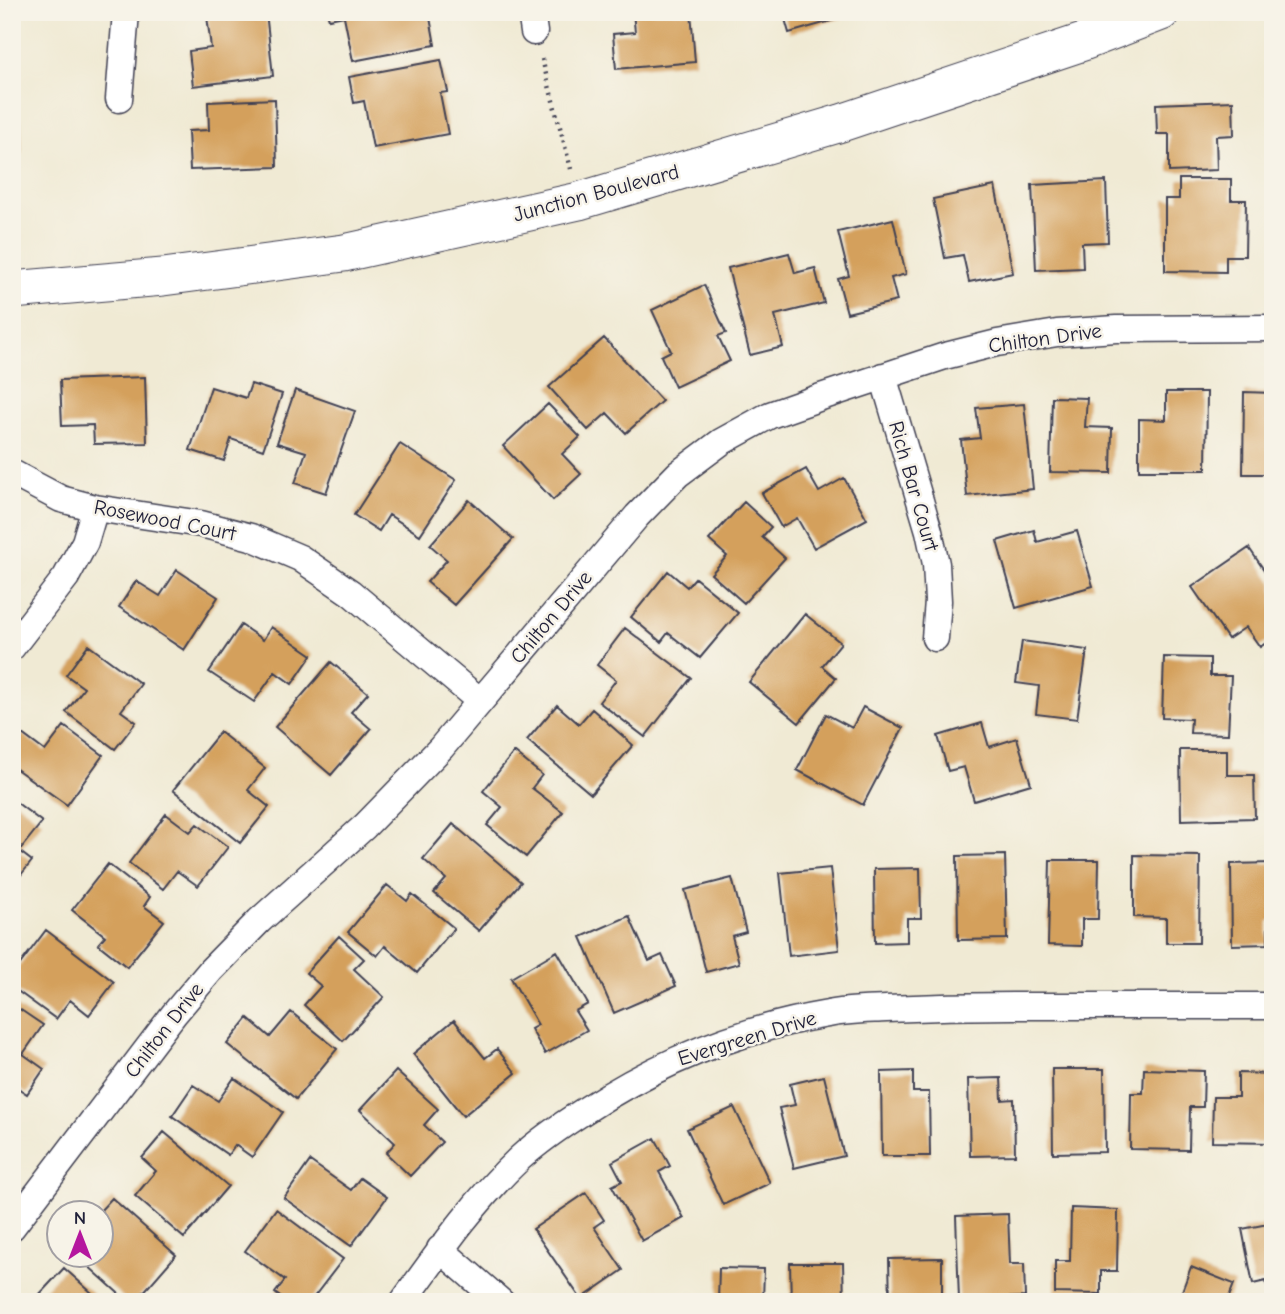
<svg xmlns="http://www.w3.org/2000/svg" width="1285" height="1314" font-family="'Comic Neue',sans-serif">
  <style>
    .building { fill: #d4a05b }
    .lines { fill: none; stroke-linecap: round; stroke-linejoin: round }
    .street-casing { stroke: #414052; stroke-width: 29 }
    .secondary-casing { stroke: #414052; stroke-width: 39 }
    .path { stroke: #414052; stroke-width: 4.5; stroke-dasharray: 2 5; stroke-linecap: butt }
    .street { stroke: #fff; stroke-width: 26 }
    .secondary { stroke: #fff; stroke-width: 37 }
    .labels { text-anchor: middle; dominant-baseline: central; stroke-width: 5; stroke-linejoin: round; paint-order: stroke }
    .street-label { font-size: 21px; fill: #22223b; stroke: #f7f3e8 }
  </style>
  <rect width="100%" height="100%" fill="#f7f3e8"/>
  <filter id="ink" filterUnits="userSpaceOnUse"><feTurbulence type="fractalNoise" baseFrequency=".0143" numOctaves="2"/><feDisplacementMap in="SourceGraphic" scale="14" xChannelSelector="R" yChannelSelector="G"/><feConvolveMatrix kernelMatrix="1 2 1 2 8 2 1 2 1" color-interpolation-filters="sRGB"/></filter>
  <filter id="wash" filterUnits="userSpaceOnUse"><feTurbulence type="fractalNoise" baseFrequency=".00686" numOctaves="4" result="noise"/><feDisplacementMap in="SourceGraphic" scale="28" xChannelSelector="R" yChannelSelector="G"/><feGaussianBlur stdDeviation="1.57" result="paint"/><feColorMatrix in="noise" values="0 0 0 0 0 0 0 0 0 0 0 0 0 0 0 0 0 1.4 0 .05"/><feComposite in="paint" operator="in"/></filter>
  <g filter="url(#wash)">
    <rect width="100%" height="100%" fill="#f0ead4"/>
    <g id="blocks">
      <path class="building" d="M243,12H266L273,76L193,86L189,51L211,48L207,16Z
        M327,12H429L435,45L353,61L344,16L329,19Z
        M633,12H691L695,62L616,69L613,34L635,32Z
        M783,12H859V13L789,33Z
        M441,60L448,92L440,93L448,134L373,148L364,101L354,103L349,77Z
        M275,99L277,167L190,170L188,131L209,130L208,102Z
        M1233,101L1234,135L1216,136L1217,170L1169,172V134H1157L1156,104Z
        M12,121H21L22,153L12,154Z
        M1179,179H1231V200H1246L1245,256H1226V272L1165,271V199H1179Z
        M1106,181L1108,242L1082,243L1083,268L1036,270L1032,185Z
        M995,186L1013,273L969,282L963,255L945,258L933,199Z
        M893,219L906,274L891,278L897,301L847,313L838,279L849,276L838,232Z
        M789,253L795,273L815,268L824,303L775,315L783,347L750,355L728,268Z
        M704,285L726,333L718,336L730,361L675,387L661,356L671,351L652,310Z
        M604,338L662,401L626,433L607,413L588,430L549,387Z
        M145,377L147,443L94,444L93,425L62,426L60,380Z
        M251,384L282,394L263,450L231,439L224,461L190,450L211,387L246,398Z
        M295,390L355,411L326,493L295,483L306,452L277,443Z
        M1166,392H1207L1206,470H1139V419L1166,420Z
        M1244,392L1273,393V474H1243Z
        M1052,397L1087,398L1085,427L1112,428L1111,473L1050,472Z
        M548,404L580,437L562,454L581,474L553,500L503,446Z
        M1024,404L1033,489L967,496L961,440L980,438L976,408Z
        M400,444L456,480L420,535L389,515L379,531L354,515Z
        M806,469L819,492L844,478L867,519L814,548L797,518L781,527L762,493Z
        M469,500L513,539L454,605L427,582L447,560L430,545Z
        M744,502L771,527L762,537L785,558L744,603L711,574L727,556L709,540Z
        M1034,530L1037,542L1077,531L1093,586L1016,608L997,541Z
        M1249,548L1273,583V638L1260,647L1246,627L1228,639L1192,587Z
        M177,570L218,597L184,650L119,607L136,581L160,596Z
        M668,571L687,587L695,578L738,613L700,658L668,633L661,642L631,617Z
        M805,614L841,643L822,666L836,678L799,723L749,682Z
        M241,625L263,640L271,627L312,655L292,684L275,672L254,702L209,672Z
        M625,628L691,678L645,737L599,702L616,680L597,665Z
        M1022,641L1087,650L1077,719L1036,714L1039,686L1016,683Z
        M88,645L141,684L121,711L136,722L115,749L66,712L84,688L66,675Z
        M1164,657L1210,658V676H1231L1228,734L1190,733L1191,719L1162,718Z
        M331,662L368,693L351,712L371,729L331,775L275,727Z
        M557,705L579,724L592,709L633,745L591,794L527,740Z
        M863,707L903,728L863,805L797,770L826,714L852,728Z
        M982,723L989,747L1017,738L1031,784L974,801L964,767L948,771L938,736Z
        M64,726L103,755L67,805L12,766V747L22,734L45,751Z
        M220,732L265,768L248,790L269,807L240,843L173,790Z
        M1180,750H1227V775H1254L1255,818L1181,820Z
        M514,752L542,775L532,788L563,812L526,857L487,825L502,807L483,791Z
        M12,799L42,822L19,851L32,861L12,886Z
        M166,814L190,832L197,824L228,847L198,886L177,871L163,889L129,863Z
        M453,824L521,882L479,931L434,893L446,879L423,859Z
        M1005,855L1007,939L958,940L957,856Z
        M1134,855L1200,856L1199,943H1166V918L1134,917Z
        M1050,860H1099L1098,919H1082V946L1048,945Z
        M1273,863V921H1268V944L1232,945L1231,864Z
        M108,864L150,897L144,906L164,921L127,967L98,944L105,936L72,910Z
        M830,868L839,950L789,956L780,873Z
        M920,868L921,918H907V942L875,943L874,869Z
        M732,878L746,932L732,936L739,963L706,972L685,890Z
        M387,885L407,901L412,894L454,928L417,973L385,946L377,956L348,932Z
        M629,916L649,961L662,955L676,986L614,1013L581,937Z
        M46,930L114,982L89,1015L70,1000L56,1019L12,987V975Z
        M339,936L364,959L354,969L384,997L343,1041L304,1005L321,986L306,973Z
        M557,951L588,1004L575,1011L587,1030L545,1054L531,1029L538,1025L511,978Z
        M12,1004L43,1025L23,1054L44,1069L27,1094L12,1084Z
        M291,1012L337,1049L296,1099L227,1044L248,1018L270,1037Z
        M454,1020L485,1058L497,1049L516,1073L463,1116L413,1054Z
        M1052,1069H1104L1105,1152L1053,1153Z
        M1144,1069L1204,1071L1203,1107H1190L1189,1150L1130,1149L1131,1093H1143Z
        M396,1071L438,1109L424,1125L442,1142L410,1176L386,1153L395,1143L360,1110Z
        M913,1071V1092H929L930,1156H882L881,1072Z
        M1238,1073L1273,1074V1143L1212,1142L1213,1097H1238Z
        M824,1076L844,1156L794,1168L779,1108L795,1105L790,1084Z
        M234,1078L283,1112L252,1157L235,1145L228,1155L172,1116L193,1085L218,1101Z
        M1001,1078L1002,1100L1014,1099L1015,1155L970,1156L968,1079Z
        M734,1107L770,1183L723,1205L687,1129Z
        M164,1132L228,1186L184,1238L135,1196L156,1171L142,1158Z
        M655,1138L670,1166L659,1172L684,1218L642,1241L612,1186L622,1181L612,1162Z
        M310,1161L351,1190L360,1178L387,1197L351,1246L284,1198Z
        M586,1193L604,1220L594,1227L623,1270L581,1299L533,1229Z
        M112,1198L176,1255L135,1302H128L87,1265L96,1254H102V1248L105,1244L102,1240V1212H99Z
        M1071,1208L1118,1210L1117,1271H1101V1294L1055,1293V1261H1070Z
        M276,1209L343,1259L310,1302H287L275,1293L285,1280L245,1251Z
        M1008,1214L1010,1264H1024L1025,1297L959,1300L956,1216Z
        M1273,1223V1302H1270L1266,1281L1253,1284L1242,1229Z
        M942,1258V1302H890L889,1259Z
        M790,1263H843L844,1302H791Z
        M1191,1267L1234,1284L1227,1302H1178Z
        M64,1268L102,1302H42L37,1297Z
        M719,1268L764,1269L763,1302H718Z"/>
    </g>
  </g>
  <g filter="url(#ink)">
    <use href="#blocks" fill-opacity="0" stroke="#414052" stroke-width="2"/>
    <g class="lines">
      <g class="street-casing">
        <path id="street" d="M531,12L534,32
          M119,99L126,12
          M883,376L929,531L936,564L938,601L935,638
          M12,473L61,499L95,508L201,524L251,537L300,558L351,593L480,701
          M12,647L66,577L85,542L95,508
          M12,1227L174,1014L211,970L259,921L365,826L441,748L637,516L678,474L721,442L770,415L821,397L945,356L997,343L1057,333L1116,329L1273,328
          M440,1249L501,1302
          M403,1302C439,1252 475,1200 520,1158C539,1141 562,1125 584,1111C659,1062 739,1029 828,1014C847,1010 867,1010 886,1009C928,1007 971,1006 1013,1006C1100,1006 1186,1006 1273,1006"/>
      </g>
      <g class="secondary-casing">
        <path id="secondary" d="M12,290L163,277L344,253L579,201L841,123L1083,42L1161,12"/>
      </g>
      <path class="path" d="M542,59L571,169"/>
      <use href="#street" class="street"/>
      <use href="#secondary" class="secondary"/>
    </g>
  </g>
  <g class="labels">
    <g class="street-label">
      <text transform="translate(596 193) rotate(-15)">Junction Boulevard</text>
      <text transform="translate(1045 338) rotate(-8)">Chilton Drive</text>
      <text transform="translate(914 486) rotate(74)">Rich Bar Court</text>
      <text transform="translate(165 520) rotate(11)">Rosewood Court</text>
      <text transform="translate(551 617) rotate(-50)">Chilton Drive</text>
      <text transform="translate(164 1030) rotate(-52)">Chilton Drive</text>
      <text transform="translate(747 1038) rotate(-17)">Evergreen Drive</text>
    </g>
  </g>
  <rect width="1285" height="1314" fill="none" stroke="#f7f3e8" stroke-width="42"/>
  <g transform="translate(80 1234)"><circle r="33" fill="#f7f3e8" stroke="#a29fa3" stroke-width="2"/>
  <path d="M0-5L12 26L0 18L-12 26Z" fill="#b5179e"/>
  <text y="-10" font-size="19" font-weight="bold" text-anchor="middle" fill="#22223b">N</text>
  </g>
</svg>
